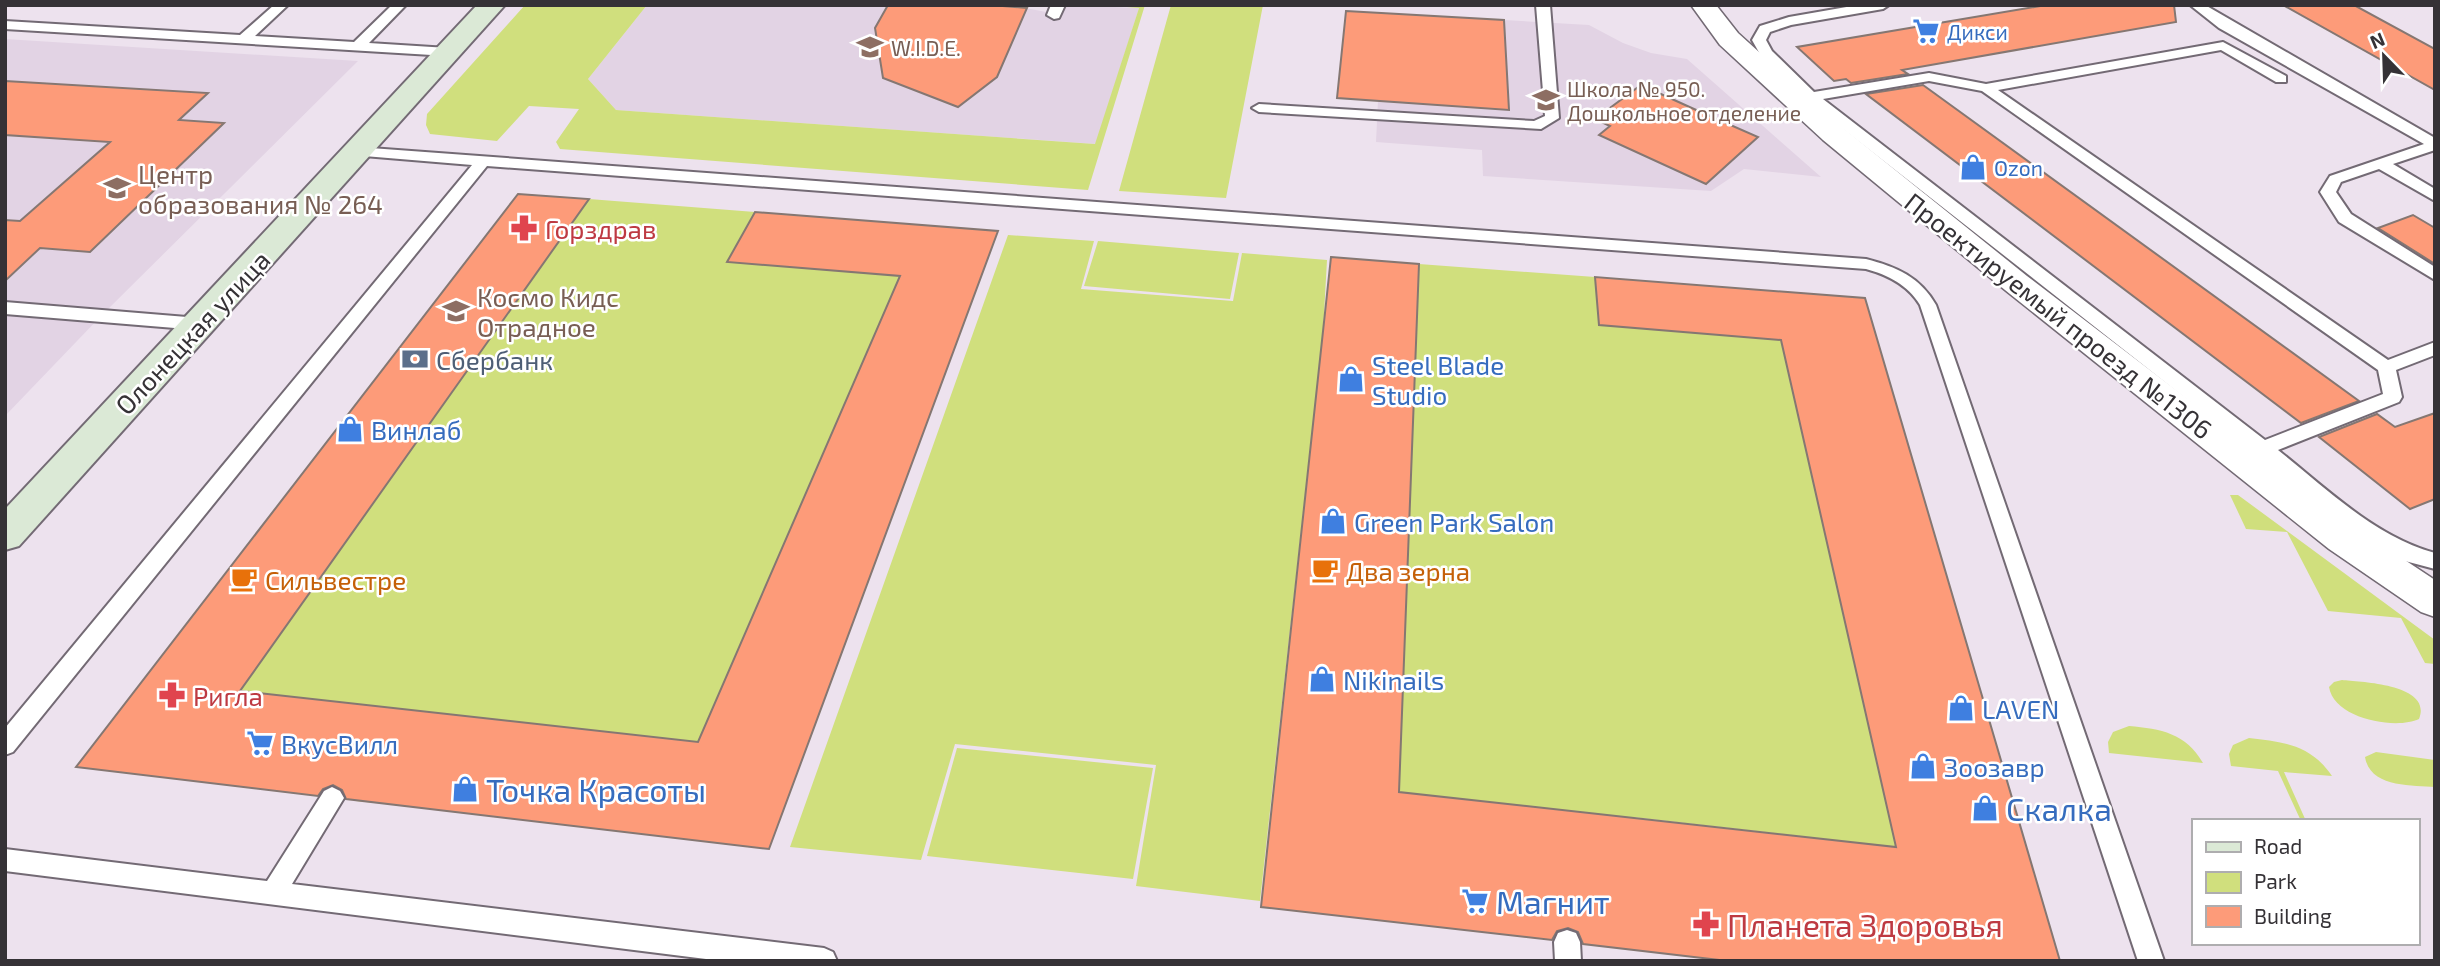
<svg xmlns="http://www.w3.org/2000/svg" width="2440" height="966" font-family="'Exo 2',sans-serif">
  <style>
    .built { fill: #e2d3e4 }
    .green { fill: #d0df7d }
    .building { fill: #fd9b79; stroke: #857772; stroke-width: 2 }
    .lines { fill: none; stroke-linecap: round; stroke-linejoin: round }
    .lane-casing { stroke: #736a74; stroke-width: 4 }
    .street-casing { stroke: #736a74; stroke-width: 3 }
    .secondary-casing { stroke: #736a74; stroke-width: 4 }
    .lane { fill: #fff; fill-rule: evenodd }
    .street { fill: #fff; fill-rule: evenodd }
    .secondary { fill: #dbe9d6; fill-rule: evenodd }
    .labels { text-anchor: middle; dominant-baseline: central; stroke-width: 5; stroke-linejoin: round; paint-order: stroke }
    .far-shop-label { font-size: 21px; fill: #366cbe; stroke: #fff; text-anchor: start }
    .far-education-label { font-size: 21px; fill: #785e54; stroke: #fff; text-anchor: start }
    .education-label { font-size: 26px; fill: #785e54; stroke: #fff; text-anchor: start }
    .health-label { font-size: 26px; fill: #be3a42; stroke: #fff; text-anchor: start }
    .street-label { font-size: 26px; fill: #353236; stroke: #fff }
    .service-label { font-size: 26px; fill: #4e5e75; stroke: #fff; text-anchor: start }
    .shop-label { font-size: 26px; fill: #366cbe; stroke: #fff; text-anchor: start }
    .food-label { font-size: 26px; fill: #c56008; stroke: #fff; text-anchor: start }
    .near-shop-label { font-size: 32px; fill: #366cbe; stroke: #fff; text-anchor: start }
    .near-health-label { font-size: 32px; fill: #be3a42; stroke: #fff; text-anchor: start }
  </style>
  <rect width="100%" height="100%" fill="#ede2ee"/>
  <path class="built" d="M647,5H1010L1062,15L1066,5L1139,8L1096,144L616,110L588,79Z
    M1346,11L1589,25L1623,43L1651,53L1687,59L1821,177L1744,169L1711,191L1483,176L1482,150L1376,142L1378,101L1337,98Z
    M5,39L358,61L101,316L5,416Z"/>
  <path class="green" d="M525,5H647L588,79L616,110L1095,144L1139,8L1103,5H1145L1088,190L560,149L556,142L579,109L529,106L497,141L430,134L426,125L427,114Z
    M1171,5H1263L1226,198L1119,191Z
    M589,199L755,212L728,262L900,276L698,742L450,715L397,805L356,801L411,711L240,691Z
    M1008,235L1094,241L1081,289L1233,301L1242,253L1327,260L1323,332L1260,901L1136,886L1156,765L955,744L921,860L790,847Z
    M1098,241L1239,253L1230,299L1084,286Z
    M1419,264L1595,277L1599,324L1781,340L1896,847L1632,817L1643,951L1597,946L1588,813L1399,792Z
    M2230,495H2238L2435,640V664L2425,663L2401,618L2328,611L2287,532L2246,529Z
    M2342,680C2361,682 2433,684 2419,719C2396,730 2334,719 2329,687L2334,682Z
    M2129,726C2161,729 2186,733 2203,763L2109,753L2108,742L2113,732Z
    M2249,738C2284,742 2311,745 2332,776L2284,772L2306,821H2301L2278,771L2231,766L2229,754L2233,745Z
    M957,748L1153,768L1133,879L927,856Z
    M2376,752L2435,760V787C2412,785 2370,788 2365,757Z"/>
  <path class="building" d="M888,5H990L1027,8L997,77L958,107L883,78L875,28Z
    M2046,5H2174L2176,22L1902,70L1908,74L1851,83L1846,79L1834,81L1797,47Z
    M2283,5H2354L2435,49V90Z
    M1346,11L1504,20L1509,110L1337,98Z
    M5,81L208,93L179,120L224,123L90,252L40,248L5,281V220L20,221L110,142L5,135Z
    M1641,85L1694,109L1758,137L1706,184L1599,135L1610,126L1595,119Z
    M1923,85L2359,401L2301,423L1866,94Z
    M518,194L589,199L240,691L698,742L900,276L727,262L755,212L998,231L769,849L346,799L342,790L333,785L323,789L318,796L76,767Z
    M2413,215L2435,228V264L2378,228Z
    M1331,257L1419,264L1399,792L1896,847L1781,340L1599,325L1595,277L1865,298L2060,961H1728L1583,944L1578,932L1568,928L1557,931L1552,940L1261,907Z
    M2435,413V499L2410,509L2319,437L2377,414L2395,427Z"/>
  <g class="lines">
    <g class="lane-casing">
      <path id="lane" d="M274,5H288L255,36L354,42L392,5H406L369,43L448,48L455,52L448,56L5,29V21L240,35Z
        M1051,5H1065L1059,18L1054,19L1047,15Z
        M1536,5H1550L1559,118L1541,129L1259,112L1252,108L1259,104L1534,121L1545,116Z
        M1858,5H1889L1883,9L1791,25L1770,32L1766,40L1772,51L1814,92L1929,73L1986,84L2223,42L2286,76V82H2276L2221,50L1998,90L2388,360L2435,342V355L2396,370L2402,397L2399,402L2278,450C2326,488 2375,537 2435,553V569L2405,561L2366,540L1796,92L1761,56L1752,40L1760,26L1789,17ZM1929,81L1982,91L2378,370L2383,394L2265,440L1823,99Z
        M2190,5H2205L2435,138V150L2393,164L2435,189V201L2379,169L2341,182L2336,192L2351,214L2435,267V280L2339,222L2320,192L2330,176L2424,144L2219,28Z
        M357,147L1866,259C1897,267 1920,277 1936,305L2164,961H2138L1920,305C1908,285 1888,275 1866,269L487,166L13,752L5,755V728L472,165L352,155L349,152Z
        M5,302L199,318L208,324L199,330L5,314Z
        M332,787L340,791L344,798L292,884L824,948L833,952L837,961H722L5,871V849L267,881L324,791Z
        M1567,930L1576,933L1580,942L1581,961H1555L1554,942L1558,933Z"/>
    </g>
    <g class="street-casing">
      <path id="street" d="M1691,5H1716L1738,33L1843,128L2027,276L2355,527L2435,580V617L2421,612L2329,549L2005,290L1823,140L1720,45Z"/>
    </g>
    <g class="secondary-casing">
      <path id="secondary" d="M477,5H505L19,546L5,550V509Z"/>
    </g>
    <use href="#lane" class="lane"/>
    <use href="#street" class="street"/>
    <use href="#secondary" class="secondary"/>
  </g>
  <defs>
    <g id="supermarket-bare" transform="scale(2.1)"><path d="M-6-5.5h2.5l.6 2H6L4.5 2H-2.5L-4.4-4H-6ZM-1.5 3.2a1.3 1.3 0 1 0 .1 0ZM3 3.2a1.3 1.3 0 1 0 .1 0Z" fill="#3f7fe0" stroke="#fff" stroke-width="2.5" paint-order="stroke"/></g>
    <g id="school-bare" transform="scale(2.1)"><path d="M0-5L7-2L0 1L-7-2ZM-4 1L0 2.5L4 1V4Q0 6-4 4Z" fill="#8d6e63" stroke="#fff" stroke-width="2.5" paint-order="stroke"/></g>
    <g id="shop-bare" transform="scale(2.1)"><path d="M-5-2.5h2.3a2.7 3.5 0 0 1 5.4 0H5L5.5 6h-11ZM-1.5-2.5h3a1.5 2.3 0 0 0-3 0Z" fill="#3f7fe0" stroke="#fff" stroke-width="2.5" paint-order="stroke"/></g>
    <g id="pharmacy-bare" transform="scale(2.1)"><path d="M-2-6h4v4h4v4h-4v4h-4v-4h-4v-4h4Z" fill="#e0444e" stroke="#fff" stroke-width="2.5" paint-order="stroke"/></g>
    <g id="bank-bare" transform="scale(2.1)"><path d="M-6-4H6V4H-6ZM0-2.3a2.3 2.3 0 1 0 0 4.6a2.3 2.3 0 1 0 0-4.6Z" fill="#5c6f8a" stroke="#fff" stroke-width="2.5" paint-order="stroke"/></g>
    <g id="cafe-bare" transform="scale(2.1)"><path d="M-5.5-4.5H6V0H3Q3 3.5 0 3.5H-2.5Q-5.5 3.5-5.5 0ZM3-3.2v2h1.7v-2ZM-6 4.5H4V6H-6Z" fill="#e8710a" stroke="#fff" stroke-width="2.5" paint-order="stroke"/></g>
  </defs>
  <g fill-rule="evenodd">
    <use href="#supermarket-bare" x="1926" y="31"/>
    <use href="#school-bare" x="870" y="47"/>
    <use href="#school-bare" x="1546" y="100"/>
    <use href="#shop-bare" x="1973" y="167"/>
    <use href="#school-bare" x="117" y="188"/>
    <use href="#pharmacy-bare" x="524" y="228"/>
    <use href="#school-bare" x="456" y="311"/>
    <use href="#bank-bare" x="415" y="359"/>
    <use href="#shop-bare" x="1351" y="379"/>
    <use href="#shop-bare" x="350" y="429"/>
    <use href="#shop-bare" x="1333" y="521"/>
    <use href="#cafe-bare" x="1325" y="570"/>
    <use href="#cafe-bare" x="244" y="579"/>
    <use href="#shop-bare" x="1322" y="679"/>
    <use href="#pharmacy-bare" x="172" y="695"/>
    <use href="#shop-bare" x="1961" y="708"/>
    <use href="#supermarket-bare" x="260" y="743"/>
    <use href="#shop-bare" x="1923" y="766"/>
    <use href="#shop-bare" x="465" y="789"/>
    <use href="#shop-bare" x="1985" y="808"/>
    <use href="#supermarket-bare" x="1475" y="901"/>
    <use href="#pharmacy-bare" x="1706" y="924"/>
  </g>
  <g class="labels">
    <g class="far-shop-label">
      <text x="1947" y="31">Дикси</text>
      <text x="1994" y="167">Ozon</text>
    </g>
    <g class="far-education-label">
      <text x="891" y="47">W.I.D.E.</text>
      <text x="1567" y="88">Школа № 950.<tspan x="1567" dy="24">Дошкольное отделение</tspan></text>
    </g>
    <g class="education-label">
      <text x="138" y="173">Центр<tspan x="138" dy="30">образования № 264</tspan></text>
      <text x="477" y="296">Космо Кидс<tspan x="477" dy="30">Отрадное</tspan></text>
    </g>
    <g class="health-label">
      <text x="545" y="228">Горздрав</text>
      <text x="193" y="695">Ригла</text>
    </g>
    <g class="street-label">
      <text transform="translate(2059 315) rotate(38)">Проектируемый проезд №1306</text>
      <text transform="translate(192 332) rotate(-47)">Олонецкая улица</text>
    </g>
    <g class="service-label">
      <text x="436" y="359">Сбербанк</text>
    </g>
    <g class="shop-label">
      <text x="1372" y="364">Steel Blade<tspan x="1372" dy="30">Studio</tspan></text>
      <text x="371" y="429">Винлаб</text>
      <text x="1354" y="521">Green Park Salon</text>
      <text x="1343" y="679">Nikinails</text>
      <text x="1982" y="708">LAVEN</text>
      <text x="281" y="743">ВкусВилл</text>
      <text x="1944" y="766">Зоозавр</text>
    </g>
    <g class="food-label">
      <text x="1346" y="570">Два зерна</text>
      <text x="265" y="579">Сильвестре</text>
    </g>
    <g class="near-shop-label">
      <text x="486" y="789">Точка Красоты</text>
      <text x="2006" y="808">Скалка</text>
      <text x="1496" y="901">Магнит</text>
    </g>
    <g class="near-health-label">
      <text x="1727" y="924">Планета Здоровья</text>
    </g>
  </g>
  <rect width="2440" height="966" fill="none" stroke="#353236" stroke-width="14"/>
  <rect x="2192" y="819" width="228" height="126" fill="#ffffff" stroke="#aeadaf" stroke-width="2"/>
  <rect x="2206" y="842" width="35" height="10" fill="#dbe9d6" stroke="#aeadaf" stroke-width="2"/>
  <text x="2254" y="854" font-size="21" fill="#353236">Road</text>
  <rect x="2206" y="872" width="35" height="21" fill="#d0df7d" stroke="#aeadaf" stroke-width="2"/>
  <text x="2254" y="889" font-size="21" fill="#353236">Park</text>
  <rect x="2206" y="906" width="35" height="21" fill="#fd9b79" stroke="#aeadaf" stroke-width="2"/>
  <text x="2254" y="924" font-size="21" fill="#353236">Building</text>
  <g transform="translate(2384 56) rotate(337)" stroke="#ffffff" stroke-width="5" paint-order="stroke">
  <path d="M0-5L12 26L0 18L-12 26Z" fill="#353236"/>
  <text y="-10" font-size="19" font-weight="bold" text-anchor="middle" fill="#353236">N</text>
  </g>
</svg>
